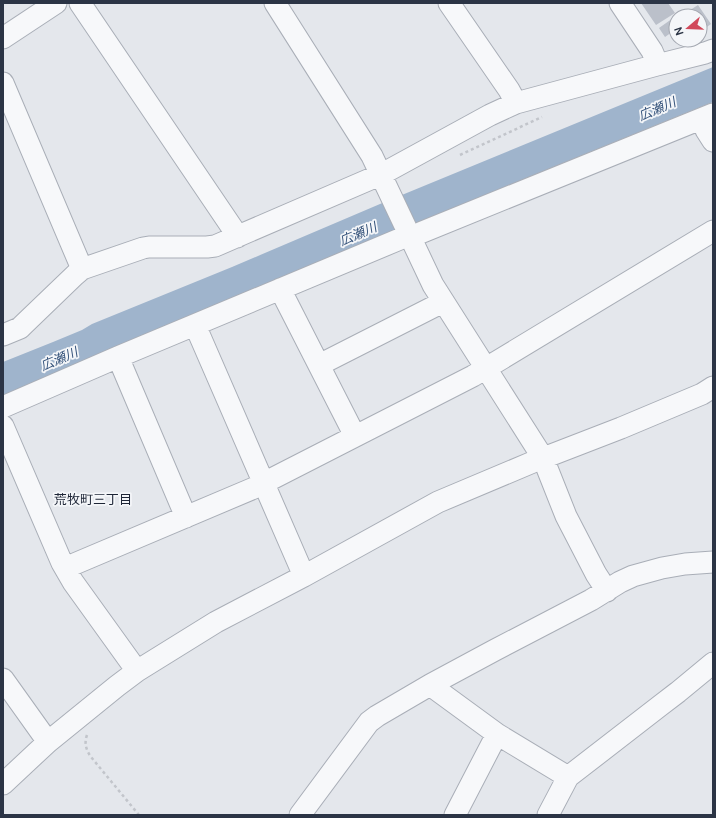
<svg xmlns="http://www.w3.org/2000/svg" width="716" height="818" font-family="'DM Sans','Noto Sans JP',sans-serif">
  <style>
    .water { fill: #9fb4cc }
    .building { fill: #bbc0ca }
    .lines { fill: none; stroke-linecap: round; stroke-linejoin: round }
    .minor-casing { stroke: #a9aeb7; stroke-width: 23 }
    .path { stroke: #c2c5cb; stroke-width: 2.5; stroke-dasharray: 3 3; stroke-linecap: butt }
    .minor { stroke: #f7f8fa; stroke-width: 21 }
    .labels { text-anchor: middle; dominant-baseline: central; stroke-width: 3.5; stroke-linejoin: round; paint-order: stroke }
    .water-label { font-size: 13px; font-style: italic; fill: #34527a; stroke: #f4f6f9 }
    .neighbourhood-label { font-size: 13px; fill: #1d2536; stroke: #f4f6f9 }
  </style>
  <rect width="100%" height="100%" fill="#e4e7ec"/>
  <path class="water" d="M713,67V102L431,217L3,398V362L53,342L82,330L92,324L232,267L380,204Z"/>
  <path class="building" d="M641,3H668L675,13L656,25Z
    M698,5L711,24L701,31L700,29V16H686L684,14Z
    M676,16V38L672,32L665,37L659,28Z"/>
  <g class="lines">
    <g class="minor-casing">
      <path id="minor" d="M80,3L233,229L237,237
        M275,3L372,156L433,285L543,458L566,516L596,574L607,591
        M449,3L509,90L516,103
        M620,3L652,51L655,58L657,65
        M3,38L56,3
        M3,83L82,269
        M702,119L706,130L713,141
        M280,289L355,436
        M195,325L304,576
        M3,335L20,328L23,325L75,275L82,269L143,248L149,247H207L215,246L382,174L490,115L516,103L657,65L705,53L713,50
        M118,357L186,517
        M319,365L443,302
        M3,407L118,357L400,239L420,233L713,114
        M3,426L62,563L73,582L137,671
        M66,570L72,565L254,488L473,376L713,231
        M3,679L48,742
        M430,685L497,734L568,777
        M3,784L48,742L117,686L137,671L216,622L304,576L438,502L533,462L621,428L702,394L713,387
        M300,815L369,722L377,716L430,685L495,650L591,600L620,582L633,576L662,568L685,564L713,562
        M455,815L497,734
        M548,815L568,777L661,705L678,692L713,663"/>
    </g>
    <path class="path" d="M460,155L542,117
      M87,735C84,743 86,750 91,757L139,815"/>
    <use href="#minor" class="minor"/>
  </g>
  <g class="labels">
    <g class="water-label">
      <text transform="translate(657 109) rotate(-23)">広瀬川</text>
      <text transform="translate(358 234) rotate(-23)">広瀬川</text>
      <text transform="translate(59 359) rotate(-23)">広瀬川</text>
    </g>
    <g class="neighbourhood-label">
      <text x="93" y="499">荒牧町三丁目</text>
    </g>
  </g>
  <rect width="716" height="818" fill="none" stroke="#2b3445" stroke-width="8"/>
  <g transform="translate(688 28) rotate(251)"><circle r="19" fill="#f4f6f9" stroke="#a4a8b1"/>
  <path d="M0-3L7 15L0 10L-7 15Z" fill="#d1495b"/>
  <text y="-6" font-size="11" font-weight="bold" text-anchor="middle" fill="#2b3445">N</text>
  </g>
</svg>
